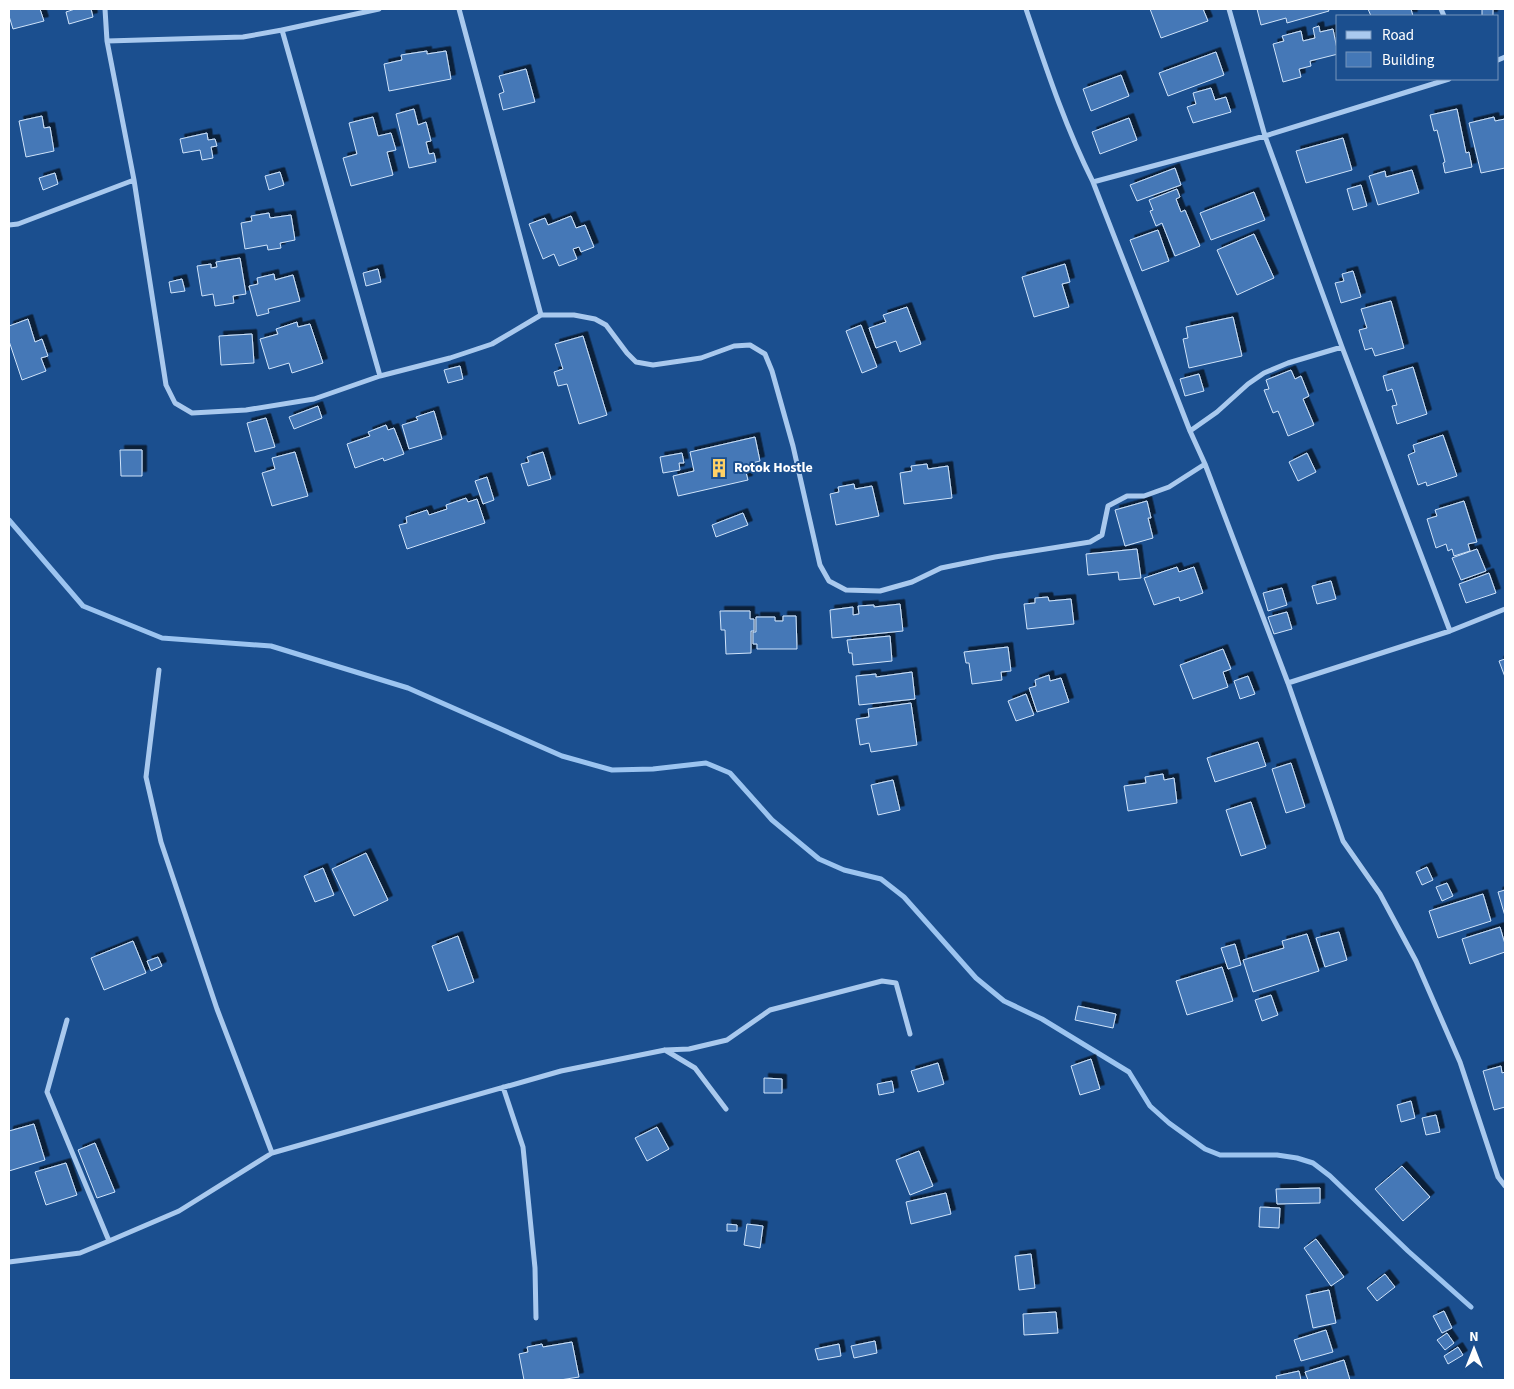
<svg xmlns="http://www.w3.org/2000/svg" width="1514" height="1389" font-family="'Source Sans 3',sans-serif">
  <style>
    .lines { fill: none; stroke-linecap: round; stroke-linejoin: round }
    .stream { stroke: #9cc4f0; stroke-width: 5 }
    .building { fill: #4478b7; stroke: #cfe3fa; filter: url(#shadow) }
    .street { stroke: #a9c9ee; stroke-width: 5 }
    .labels { text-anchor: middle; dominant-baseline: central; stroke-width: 4; stroke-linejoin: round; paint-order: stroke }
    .poi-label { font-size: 14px; font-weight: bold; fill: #fff; stroke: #1b4f8f; text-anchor: start }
  </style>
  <defs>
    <filter id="shadow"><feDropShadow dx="4.5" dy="-4.5" stdDeviation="0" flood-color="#0009"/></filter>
  </defs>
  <rect width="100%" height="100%" fill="#1b4f8f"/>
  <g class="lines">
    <path class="stream" d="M9,520L83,606L162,638L271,646L408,688L562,756L612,770L653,769L706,763L730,773L772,820L819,859L844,870L881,879L904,897L976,978L1004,1001L1042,1019L1129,1072L1150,1106L1169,1123L1205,1149L1220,1155H1277L1297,1158L1313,1163L1330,1176L1408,1251L1471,1307"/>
  </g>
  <path class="building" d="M9,9H40L44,21L13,29L9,16Z
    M75,9H91L93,17L69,24L66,12Z
    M1150,9H1203L1208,21L1161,38Z
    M1257,9H1328L1329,11L1287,23L1286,18L1261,25Z
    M1368,9H1411L1413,16H1371Z
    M1482,9H1493V16H1482Z
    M1319,26L1320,32L1333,29L1338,54L1310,61L1311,66L1299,69L1301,77L1283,82L1273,44L1284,41L1282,36L1301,31L1303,41L1315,38L1313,28Z
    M427,51V54L446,51L451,79L389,91L384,64L402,60L401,55Z
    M1216,52L1224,75L1168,96L1159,73Z
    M526,69L535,102L503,110L499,94L504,92L499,76Z
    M1121,75L1129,96L1091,111L1083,89Z
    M1211,88L1215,100L1226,97L1231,112L1193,123L1187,107L1196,104L1193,93Z
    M414,109L418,125L426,122L431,141L426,142L429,154L434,153L436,162L409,168L396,114Z
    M1457,109L1466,153L1469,152L1472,167L1445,173L1443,163L1445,162L1437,130L1434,131L1430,115Z
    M42,116L44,128L50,127L54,151L26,157L19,121Z
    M373,117L378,136L391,133L396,150L387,152L393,175L351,186L343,158L357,154L349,123Z
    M1494,117L1495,121L1505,119V168L1481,173L1469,123Z
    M1129,118L1137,140L1100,154L1092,132Z
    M207,133L208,140L215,139L217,146L211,147L213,158L202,160L200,150L183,153L180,139Z
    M1343,138L1352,170L1306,183L1296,151Z
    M1175,168L1181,185L1137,201L1130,185Z
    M1412,170L1419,193L1378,205L1369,176L1385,171L1386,177Z
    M280,172L284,185L269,190L265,176Z
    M55,173L58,184L43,190L39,178Z
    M1361,185L1367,206L1353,210L1347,189Z
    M1177,189L1180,197L1176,199L1181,212L1185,210L1200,246L1175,256L1162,223L1156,226L1150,211L1153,210L1149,200Z
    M1254,192L1265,220L1211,240L1200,213Z
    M269,213L270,218L291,215L295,240L280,243L281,248L268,250L267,245L245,249L241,223L252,221L251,216Z
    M571,216L576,228L585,225L594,247L581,252L579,247L573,249L577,259L559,266L554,254L543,259L529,224L545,218L548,225Z
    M1158,230L1169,261L1142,271L1130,240Z
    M1254,234L1274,278L1237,295L1217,250Z
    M240,258L246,294L233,296L234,303L215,306L213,294L202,296L197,266L211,264V268L217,267L216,262Z
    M1065,264L1070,282L1062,284L1069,307L1034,317L1022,277Z
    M378,269L381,282L366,286L363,273Z
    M1353,271L1361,297L1341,303L1335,283L1344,281L1342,274Z
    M274,274L275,280L293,275L300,301L268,309L269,313L257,316L249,286L258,284L257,278Z
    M182,279L185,291L171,293L169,282Z
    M1391,301L1404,348L1375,356L1372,348L1365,350L1359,330L1367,328L1361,309Z
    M907,307L921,344L900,352L896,341L876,348L869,328L886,322L883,315Z
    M1233,317L1242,356L1189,368L1183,339L1188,338L1186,327Z
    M28,319L35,342L42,339L48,356L41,358L46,371L22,380L9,341V326Z
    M297,322L298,327L310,324L323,363L292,373L289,363L269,369L260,339L278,334L276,329Z
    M861,325L877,367L862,373L846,331Z
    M252,334L254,363L221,365L219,336Z
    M583,336L607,415L579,424L567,384L558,386L554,372L563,369L555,344Z
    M460,366L463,379L448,383L444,370Z
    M1413,367L1427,414L1397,424L1392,406L1397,405L1392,389L1387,391L1383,376Z
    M1291,370L1295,379L1301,376L1309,396L1303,399L1314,425L1288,436L1278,411L1273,413L1264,390L1269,389L1266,380Z
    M1199,374L1204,391L1185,396L1180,379Z
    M318,406L322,418L294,429L289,417Z
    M434,411L442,439L409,449L402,425L418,420L416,417Z
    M266,418L275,447L255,452L247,423Z
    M386,425L388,430L394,428L404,454L384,461L383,458L355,468L347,444L370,436L368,432Z
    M1443,435L1457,476L1427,486L1426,482L1418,485L1408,455L1415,452L1413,445Z
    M755,437L760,461L744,465L748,480L678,496L673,476L694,471L690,452Z
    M120,450H142V476H121Z
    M295,452L308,496L272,506L262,473L275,469L272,458Z
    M543,452L551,479L528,486L521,464L529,462L527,457Z
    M682,453L684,463H679L680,470L663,473L660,457Z
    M1307,453L1316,472L1298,481L1289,462Z
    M927,464L928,469L948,466L952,498L904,504L900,473L912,471L911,466Z
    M487,477L494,500L483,504L475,481Z
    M854,484L855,489L872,486L879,516L836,525L830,494L839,492L838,487Z
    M466,498L468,502L477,499L485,523L407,549L399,525L407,523L406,517L427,510L429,515L447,509L446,505Z
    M1147,501L1151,518H1148L1153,538L1125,546L1115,510Z
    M1464,501L1477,542L1468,544L1470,551L1454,556L1452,549L1448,551L1446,544L1436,548L1427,519L1437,516L1435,510Z
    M743,513L748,525L716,537L712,525Z
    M1137,549L1141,578L1119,580L1118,572L1088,575L1086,554Z
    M1477,549L1486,571L1461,580L1452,558Z
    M1177,567L1179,572L1194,567L1203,593L1180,601L1179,597L1154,605L1144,578Z
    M1489,573L1496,593L1466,603L1459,584Z
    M1331,581L1336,599L1317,604L1312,586Z
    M1282,588L1287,605L1268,611L1263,593Z
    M1048,597L1049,601L1071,599L1074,624L1027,629L1024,604L1035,603V598Z
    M900,604L903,631L832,638L830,610L853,607V615L859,614L858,606L874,605V607Z
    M720,611H750V619H754V631H751V653L726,654L725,630H721Z
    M1287,612L1292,629L1274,634L1268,617Z
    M783,616H796L797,649H757V644H753V632H756V617H775V621H783Z
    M890,636L892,661L853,665L852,653H849L847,640Z
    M1008,647L1011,671L1001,672L1002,680L972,684L969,663H966L964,652Z
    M1223,649L1231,669L1223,672L1228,687L1193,699L1180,665Z
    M1505,659V677L1499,661Z
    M912,672L915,699L859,705L856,676L876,674V677Z
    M1049,675L1050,681L1061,678L1069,702L1037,712L1029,688L1036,686L1035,680Z
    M1248,676L1255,694L1240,699L1234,681Z
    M1026,694L1034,715L1016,721L1008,701Z
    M911,703L917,745L871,752L869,743L860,745L856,719L869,717L868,709Z
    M1258,742L1266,766L1215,782L1207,758Z
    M1291,763L1305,807L1286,813L1272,769Z
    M1163,774L1164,780L1174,778L1177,803L1128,811L1124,786L1146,783L1145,777Z
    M893,780L900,810L878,815L871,785Z
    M1251,802L1266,848L1241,856L1226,810Z
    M366,853L388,900L354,916L332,869Z
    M1427,867L1433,880L1422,885L1416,872Z
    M323,868L334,895L315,902L304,876Z
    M1447,883L1453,896L1442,901L1436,887Z
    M1505,890V916L1498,892Z
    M1483,894L1491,921L1438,938L1429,911Z
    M1500,927L1505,944V952L1470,964L1462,939Z
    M1339,932L1347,960L1325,967L1316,938Z
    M1307,934L1319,971L1253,992L1243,960L1284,948L1282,941Z
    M458,936L474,982L448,991L432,946Z
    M133,941L146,973L104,990L91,958Z
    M1235,944L1241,965L1228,969L1221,948Z
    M158,957L162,966L151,971L147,961Z
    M1222,967L1233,1001L1187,1015L1176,981Z
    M1271,995L1278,1015L1262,1021L1255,1000Z
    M1078,1006L1116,1014L1113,1028L1075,1020Z
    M1091,1059L1100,1089L1080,1095L1071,1066Z
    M938,1063L944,1084L918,1092L911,1071Z
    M1501,1066L1502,1073L1505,1072V1107L1494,1110L1483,1071Z
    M764,1078L782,1079V1093H764Z
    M892,1081L894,1092L879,1095L877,1084Z
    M1411,1101L1415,1118L1401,1122L1397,1105Z
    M1436,1115L1440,1132L1426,1135L1422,1118Z
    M34,1124L45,1160L9,1171V1131Z
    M657,1127L669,1149L647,1161L635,1138Z
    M95,1143L115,1192L97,1198L78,1150Z
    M919,1151L933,1186L910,1195L896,1160Z
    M66,1163L77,1195L46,1205L35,1172Z
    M1402,1166L1430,1197L1403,1221L1375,1189Z
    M1320,1188V1203L1277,1204L1276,1189Z
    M946,1193L951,1214L911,1224L906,1202Z
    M1260,1207L1280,1208L1279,1228L1259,1227Z
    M727,1224L737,1225V1231H727Z
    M747,1224L763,1226L760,1248L744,1245Z
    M1316,1239L1344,1277L1331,1286L1304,1248Z
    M1031,1254L1035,1288L1019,1290L1015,1256Z
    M1385,1274L1395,1287L1377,1301L1367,1288Z
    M1329,1290L1336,1323L1313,1328L1306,1295Z
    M1444,1311L1452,1328L1442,1333L1433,1316Z
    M1056,1312L1058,1333L1024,1335L1023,1314Z
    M1326,1330L1333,1352L1301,1361L1294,1340Z
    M1447,1333L1454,1343L1445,1350L1437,1340Z
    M875,1341L877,1353L854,1358L851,1346Z
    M572,1342L579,1377L560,1380H524L519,1354L528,1352L527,1347L542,1344L543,1347Z
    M839,1344L841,1356L818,1360L815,1349Z
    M1458,1347L1463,1355L1448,1364L1444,1356Z
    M1344,1360L1350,1380H1308L1305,1372Z
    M1299,1371L1301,1380H1277L1276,1376Z"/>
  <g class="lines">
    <path class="street" d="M105,9L107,41L243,37L282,30L379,9
      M459,9L541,315
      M1026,9C1046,68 1065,126 1093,182
      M1229,9L1265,136L1342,347L1450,631
      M1441,9L1444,16
      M282,30L380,376
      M1498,60L1505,57
      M1449,79L1265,136L1093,182L1190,431L1205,464L1288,683L1343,841L1380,894L1416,961L1460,1062L1498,1177L1505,1186
      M134,180L166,385L175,403L192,413L246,410L314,399L380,376L450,358L492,344L541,315H574L595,319L606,325L627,353L636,362L653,365L701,358L734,346L750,345L765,354L772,371L793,446L820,565L829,581L846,590L880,591L912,582L941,568L995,557L1090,542L1102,535L1108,506L1127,496H1144L1169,487L1205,464
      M9,225L18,224L134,180L107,41
      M1190,431L1217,412L1248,384L1264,373L1288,363L1342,347
      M159,670L146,777L161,842L217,1009L272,1153
      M1288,683L1450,631L1505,609
      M67,1020L47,1092L109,1241
      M665,1050L695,1068L726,1109
      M503,1087L523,1147L535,1268L536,1318
      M9,1262L80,1253L109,1241L179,1211L272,1153L561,1071L665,1050L689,1049L727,1040L770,1010L882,981L896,983L910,1034"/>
  </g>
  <defs>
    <g id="building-bare" transform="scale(1.5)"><path d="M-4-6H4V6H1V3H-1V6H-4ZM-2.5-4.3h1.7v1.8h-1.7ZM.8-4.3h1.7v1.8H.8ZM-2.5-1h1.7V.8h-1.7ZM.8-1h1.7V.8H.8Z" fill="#ffd166" stroke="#1b4f8f" stroke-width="2.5" paint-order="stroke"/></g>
  </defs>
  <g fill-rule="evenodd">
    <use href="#building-bare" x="719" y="468"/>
  </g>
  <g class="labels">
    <g class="poi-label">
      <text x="734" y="468">Rotok Hostle</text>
    </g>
  </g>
  <rect width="1514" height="1389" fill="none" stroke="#ffffff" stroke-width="20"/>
  <rect x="1336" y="15" width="162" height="65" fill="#1b4f8f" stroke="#7695bc"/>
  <rect x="1346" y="31" width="25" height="8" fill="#a9c9ee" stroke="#7695bc"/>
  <text x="1382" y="40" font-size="15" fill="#ffffff">Road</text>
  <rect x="1346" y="52" width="25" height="15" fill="#4478b7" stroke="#7695bc"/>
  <text x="1382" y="65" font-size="15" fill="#ffffff">Building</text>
  <g transform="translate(1474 1349)" stroke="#1b4f8f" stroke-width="4" paint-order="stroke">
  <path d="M0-4L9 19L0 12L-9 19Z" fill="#ffffff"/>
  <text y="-8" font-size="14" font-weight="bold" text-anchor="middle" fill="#ffffff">N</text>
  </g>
</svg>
